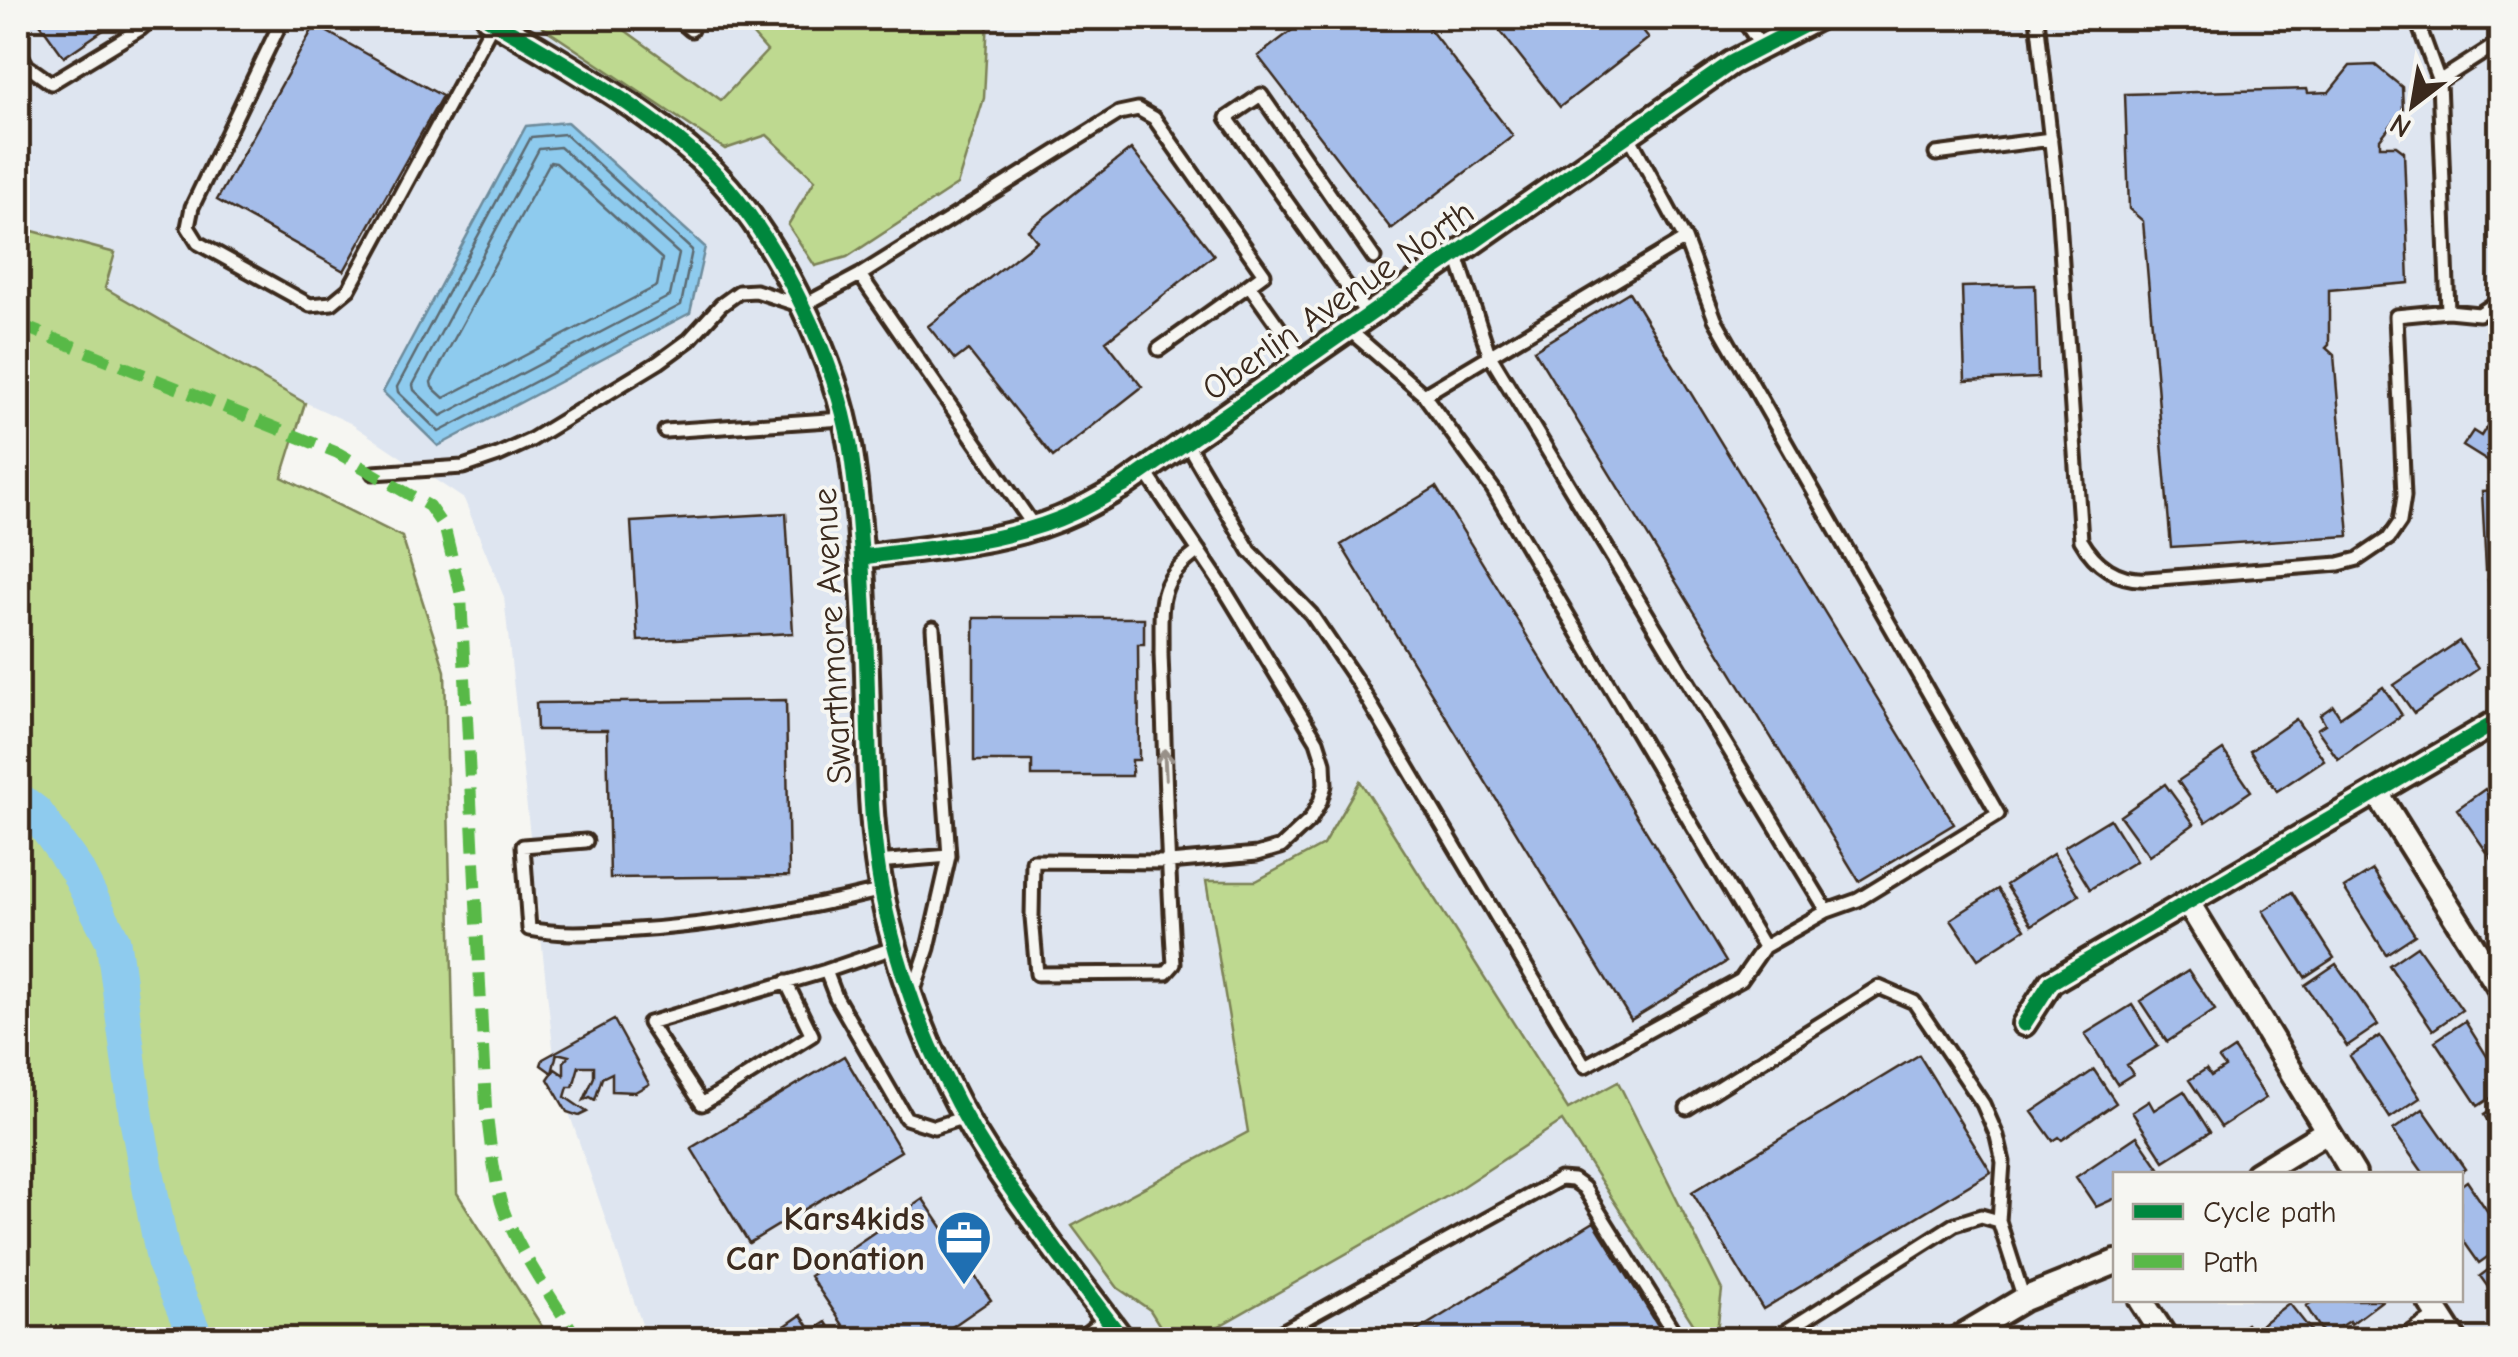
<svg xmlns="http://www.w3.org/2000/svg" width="2518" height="1357" font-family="'Comic Neue',sans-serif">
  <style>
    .built { fill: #dee5f0; fill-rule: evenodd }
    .green { fill: #bed990; stroke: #7c8257; stroke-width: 2.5 }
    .water { fill: #8ecbee; stroke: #6d8b9b; stroke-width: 2.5 }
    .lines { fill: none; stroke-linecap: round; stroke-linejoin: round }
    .shore { stroke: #5c6a71; stroke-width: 2.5 }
    .river { stroke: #8ecbee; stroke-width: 35 }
    .building { fill: #a5bdea; stroke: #3b2a1e; stroke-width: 2.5 }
    .service-casing { stroke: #3b2a1e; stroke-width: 19 }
    .minor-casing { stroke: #3b2a1e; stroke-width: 30 }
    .service { stroke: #f6f6f2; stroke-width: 11 }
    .minor { stroke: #f6f6f2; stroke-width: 22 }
    .quiet { stroke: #58b947; stroke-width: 12; stroke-dasharray: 25 12; stroke-linecap: butt }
    .cycleway-casing { stroke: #f6f6f2; stroke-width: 21 }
    .cycleway { stroke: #00873e; stroke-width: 15 }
    .oneway { stroke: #989088 }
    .labels { text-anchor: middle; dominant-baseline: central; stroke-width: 8; stroke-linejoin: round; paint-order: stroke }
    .street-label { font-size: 35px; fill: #3b2a1e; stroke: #f6f6f2 }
    .poi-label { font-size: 35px; font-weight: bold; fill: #3b2a1e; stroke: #f6f6f2; text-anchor: end }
  </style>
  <rect width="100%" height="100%" fill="#f6f6f2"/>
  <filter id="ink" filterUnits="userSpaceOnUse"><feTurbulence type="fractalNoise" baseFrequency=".01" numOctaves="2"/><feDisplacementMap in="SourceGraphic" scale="20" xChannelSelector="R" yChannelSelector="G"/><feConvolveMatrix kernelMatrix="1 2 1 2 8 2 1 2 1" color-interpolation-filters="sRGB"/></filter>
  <g filter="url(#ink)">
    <path class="built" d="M18,18H2500V1339H647L556,1075L504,597L464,499L350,423L248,376L104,288L115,253L33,231L18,219ZM2116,1174H2460V1300H2116Z"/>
    <path class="green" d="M529,18H608L721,100L767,51L738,18H988L984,98L957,185L847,257L815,266L788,225L815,180L767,135L725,149Z
      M18,219L33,231L115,253L105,288L305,403L282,477L402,537L445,671L457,1193L550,1339H18Z
      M1360,781L1568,1109L1618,1082L1722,1290L1716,1339H1703L1562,1121L1451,1194L1214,1329L1204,1339H1168L1150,1310L1118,1288L1072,1226L1248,1132L1206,881H1256L1323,845Z"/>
    <path class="water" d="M567,122L705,247L690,313L438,446L383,392L526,126Z"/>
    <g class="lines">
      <path class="shore" d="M565,134L692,250L681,305L439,432L398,392L397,387L531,137Z
        M560,147L679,254L670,296L441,416L414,390L413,385L539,149Z
        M550,162L556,163L662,259L657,286L444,398L432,387L431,382Z"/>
      <path class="river" d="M18,799L36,813L76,869L113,941L137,1121L164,1262L197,1340"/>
    </g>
    <path class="building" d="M36,18H121L64,57Z
      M1308,18H1421L1513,136L1391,229L1258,56Z
      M1490,18H1633L1649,38L1560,107Z
      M315,25L442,96L344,271L217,200Z
      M2375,65L2402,87L2403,110L2380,139V146H2396L2404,152L2409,283L2329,290V345L2326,348L2334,355L2349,536L2171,547L2143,221L2129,209L2125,94L2307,89L2308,93L2329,92L2350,66Z
      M1131,149L1214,255L1106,341L1142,387L1053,457L968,350L955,360L928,326L1037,241L1028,230Z
      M2035,285L2038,378L1965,381L1962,287Z
      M1629,292L1954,824L1859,881L1534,350Z
      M2500,405V469L2463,446L2473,431L2481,436Z
      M1436,487L1726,962L1631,1020L1341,545Z
      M2500,490V569L2486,570L2482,491Z
      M786,513L793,633L638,641L631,522Z
      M2500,579V658L2495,659L2488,580Z
      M974,618H1144V644H1138L1139,760H1132V776H1032V761H974Z
      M2459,641L2478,669L2414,713L2394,685Z
      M2383,687L2402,715L2338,759L2317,729L2325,724L2320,715L2333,706L2340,717Z
      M786,700L789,876L610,878L607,730H537L536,703Z
      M2296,719L2324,760L2277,791L2250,751Z
      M2223,750L2251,791L2206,822L2178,781Z
      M2165,784L2194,824L2149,856L2120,816Z
      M2485,789L2500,811V871L2457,809Z
      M2110,819L2136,861L2090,889L2064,847Z
      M2053,854L2079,895L2032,925L2006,885Z
      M2373,870L2415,935L2386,954L2344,888Z
      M1998,889L2025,929L1978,959L1951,919Z
      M2292,892L2334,958L2305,977L2263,911Z
      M2417,946L2462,1010L2433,1030L2389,965Z
      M2336,964L2378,1025L2347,1046L2305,985Z
      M2188,970L2215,1010L2167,1042L2140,1001Z
      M2132,1005L2158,1046L2127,1065L2133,1074L2117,1084L2085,1034Z
      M614,1020L649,1084L635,1092L612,1091V1073L602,1078L595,1100L590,1097L584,1100L594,1077V1066H579L573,1087H568L565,1097L587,1112L579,1116L567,1112L548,1079L555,1069L564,1075V1062L569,1056L557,1053L552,1073L541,1065L543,1059Z
      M2465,1021L2500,1077V1092L2478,1106L2435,1041Z
      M2380,1036L2420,1098L2390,1118L2350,1056Z
      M2234,1049L2266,1098L2221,1127L2189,1080L2206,1069L2211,1076L2225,1067L2219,1059Z
      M1919,1055L1991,1172L1763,1309L1692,1192Z
      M844,1056L901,1151L749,1243L691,1148Z
      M2094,1070L2116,1103L2062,1140L2059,1137L2053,1141L2032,1112Z
      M2184,1091L2210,1132L2164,1161L2132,1112L2149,1101L2154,1110Z
      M2500,1105V1141L2484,1115Z
      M2423,1109L2465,1169L2458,1174H2424L2393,1130Z
      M2137,1136L2159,1168L2151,1174H2116V1198L2096,1207L2076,1177Z
      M2467,1181L2500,1230V1248L2479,1263L2460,1236V1186Z
      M923,1199L991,1300L933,1340H853L810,1276Z
      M1594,1222L1667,1340H1402Z
      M2500,1261V1304L2480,1276Z
      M2315,1300H2383L2351,1324L2349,1321L2325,1336L2306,1306Z
      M2289,1303L2313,1333L2305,1340H2268L2258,1327Z
      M801,1315L812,1331L826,1322L837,1340H775L772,1335Z
      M2246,1324L2257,1340H2223Z"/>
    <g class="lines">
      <g class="service-casing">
        <path id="service" d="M283,18L192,207L188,227L198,243L310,305L332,303L349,289L494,21
          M677,18L691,30
          M1742,18L1761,46
          M2037,18L2058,205L2081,540C2095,565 2118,581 2147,579L2339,564L2358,559L2389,538L2400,522L2404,496L2396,316L2448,311
          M2416,18L2439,81L2448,311L2479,314L2500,300
          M18,50L27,66L51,83L140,29L153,18
          M2439,81L2500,42
          M1936,154L2051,139
          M1457,256L1489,354L1827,911L1858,900L1998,814L1715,319L1685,239L1628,134
          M860,275L1119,113L1138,109L1154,118L1264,274L1249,285L1303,361
          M1368,316L1227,118L1261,95L1374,258
          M1159,349L1249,285
          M1424,395L1685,239
          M665,431L843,419
          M1186,442L1250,551L1311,614L1358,683L1585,1066L1741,980L1764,947L1493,489L1424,395L1348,329
          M1145,471L1223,587L1317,741L1324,763L1325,785L1320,802L1310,820L1281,847L1257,854L1170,862L1033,861L1032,917L1037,974L1166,973L1174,964C1167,861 1165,757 1161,654C1162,605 1154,582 1199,551
          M373,473L463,467L498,455L531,440L659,362L689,340L721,305L739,292L756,291L802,306L860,275L1035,528
          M586,841L523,846L529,929C560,935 590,933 622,931C710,926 797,911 883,890
          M877,862L949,856
          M896,947L826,971L836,997L906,1118L934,1127L965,1117
          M1764,947L1827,911
          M786,982L812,1035L702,1104L649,1023L826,971
          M913,993L928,948L949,856L933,628
          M1687,1108L1879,987L1914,1002L1983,1104L1997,1136L2003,1162L1999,1221L2024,1299
          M1078,1340L1107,1317
          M1267,1340L1560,1179L1573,1180L1584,1188L1679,1340
          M1772,1340L1955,1224L1981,1216L1999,1221"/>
      </g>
      <g class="minor-casing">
        <path id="minor" d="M488,18C563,63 671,121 728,188C782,252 836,361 850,445C860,511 863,579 866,646C870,738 866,834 889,924C909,1005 944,1088 990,1158C1031,1220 1078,1280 1123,1340
          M862,557C933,547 1010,543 1075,512C1092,504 1107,495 1123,486L1731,63L1818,18
          M2378,794L2500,989
          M2189,904L2354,1174
          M2024,1024L2051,982L2500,720
          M2257,1174L2327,1131
          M2141,1300L2167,1340
          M2429,1300L2455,1340
          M1955,1340L2024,1299L2116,1262
          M2409,1340L2441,1319"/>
      </g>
      <use href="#service" class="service"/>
      <use href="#minor" class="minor"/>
      <path class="quiet" d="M18,324L338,453L429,506L445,529L461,595L486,1108C490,1140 493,1171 501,1202C514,1246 554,1300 578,1340"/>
      <g class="cycleway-casing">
        <path id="cycleway" d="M488,18C563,63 671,121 728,188C782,252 836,361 850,445C860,511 863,579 866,646C870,738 866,834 889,924C909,1005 944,1088 990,1158C1031,1220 1078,1280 1123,1340
          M862,557C933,547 1010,543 1075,512C1092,504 1107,495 1123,486L1731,63L1818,18
          M2024,1024L2051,982L2500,720"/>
      </g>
      <use href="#cycleway" class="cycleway"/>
    </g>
    <defs><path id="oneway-shaft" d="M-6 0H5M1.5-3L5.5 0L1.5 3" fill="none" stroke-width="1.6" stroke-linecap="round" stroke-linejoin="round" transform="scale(2.5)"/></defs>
    <use class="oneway" href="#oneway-shaft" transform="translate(1165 764) rotate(-93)"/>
  </g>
  <defs>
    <g id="office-pin" transform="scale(2.875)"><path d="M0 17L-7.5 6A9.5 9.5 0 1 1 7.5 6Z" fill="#1f6fb2" stroke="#f6f6f2"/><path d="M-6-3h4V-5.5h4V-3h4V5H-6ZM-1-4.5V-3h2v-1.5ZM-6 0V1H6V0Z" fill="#fff"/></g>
  </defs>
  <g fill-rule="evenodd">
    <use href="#office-pin" x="964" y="1238"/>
  </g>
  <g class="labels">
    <g class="street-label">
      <text transform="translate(1338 300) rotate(-35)">Oberlin Avenue North</text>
      <text transform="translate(832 636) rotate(-93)">Swarthmore Avenue</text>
    </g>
    <g class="poi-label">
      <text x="925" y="1218">Kars4kids<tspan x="925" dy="40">Car Donation</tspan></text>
    </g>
  </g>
  <rect width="2518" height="1357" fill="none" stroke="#f6f6f2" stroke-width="60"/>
  <rect x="30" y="30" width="2458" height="1297" fill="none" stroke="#3b2a1e" stroke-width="4" filter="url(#ink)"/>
  <rect x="2113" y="1172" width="350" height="130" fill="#f6f6f2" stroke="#aba49d" stroke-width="2.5"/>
  <rect x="2133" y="1204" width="50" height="15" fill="#00873e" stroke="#aba49d" stroke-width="2.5"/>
  <text x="2203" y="1222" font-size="30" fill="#3b2a1e">Cycle path</text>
  <rect x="2133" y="1254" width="50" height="15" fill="#58b947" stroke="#aba49d" stroke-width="2.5"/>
  <text x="2203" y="1272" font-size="30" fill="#3b2a1e">Path</text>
  <g transform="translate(2413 105) rotate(211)" stroke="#f6f6f2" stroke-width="8" paint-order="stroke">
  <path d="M0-8L18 38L0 25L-18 38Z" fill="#3b2a1e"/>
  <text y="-15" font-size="28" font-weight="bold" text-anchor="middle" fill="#3b2a1e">N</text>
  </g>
</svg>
